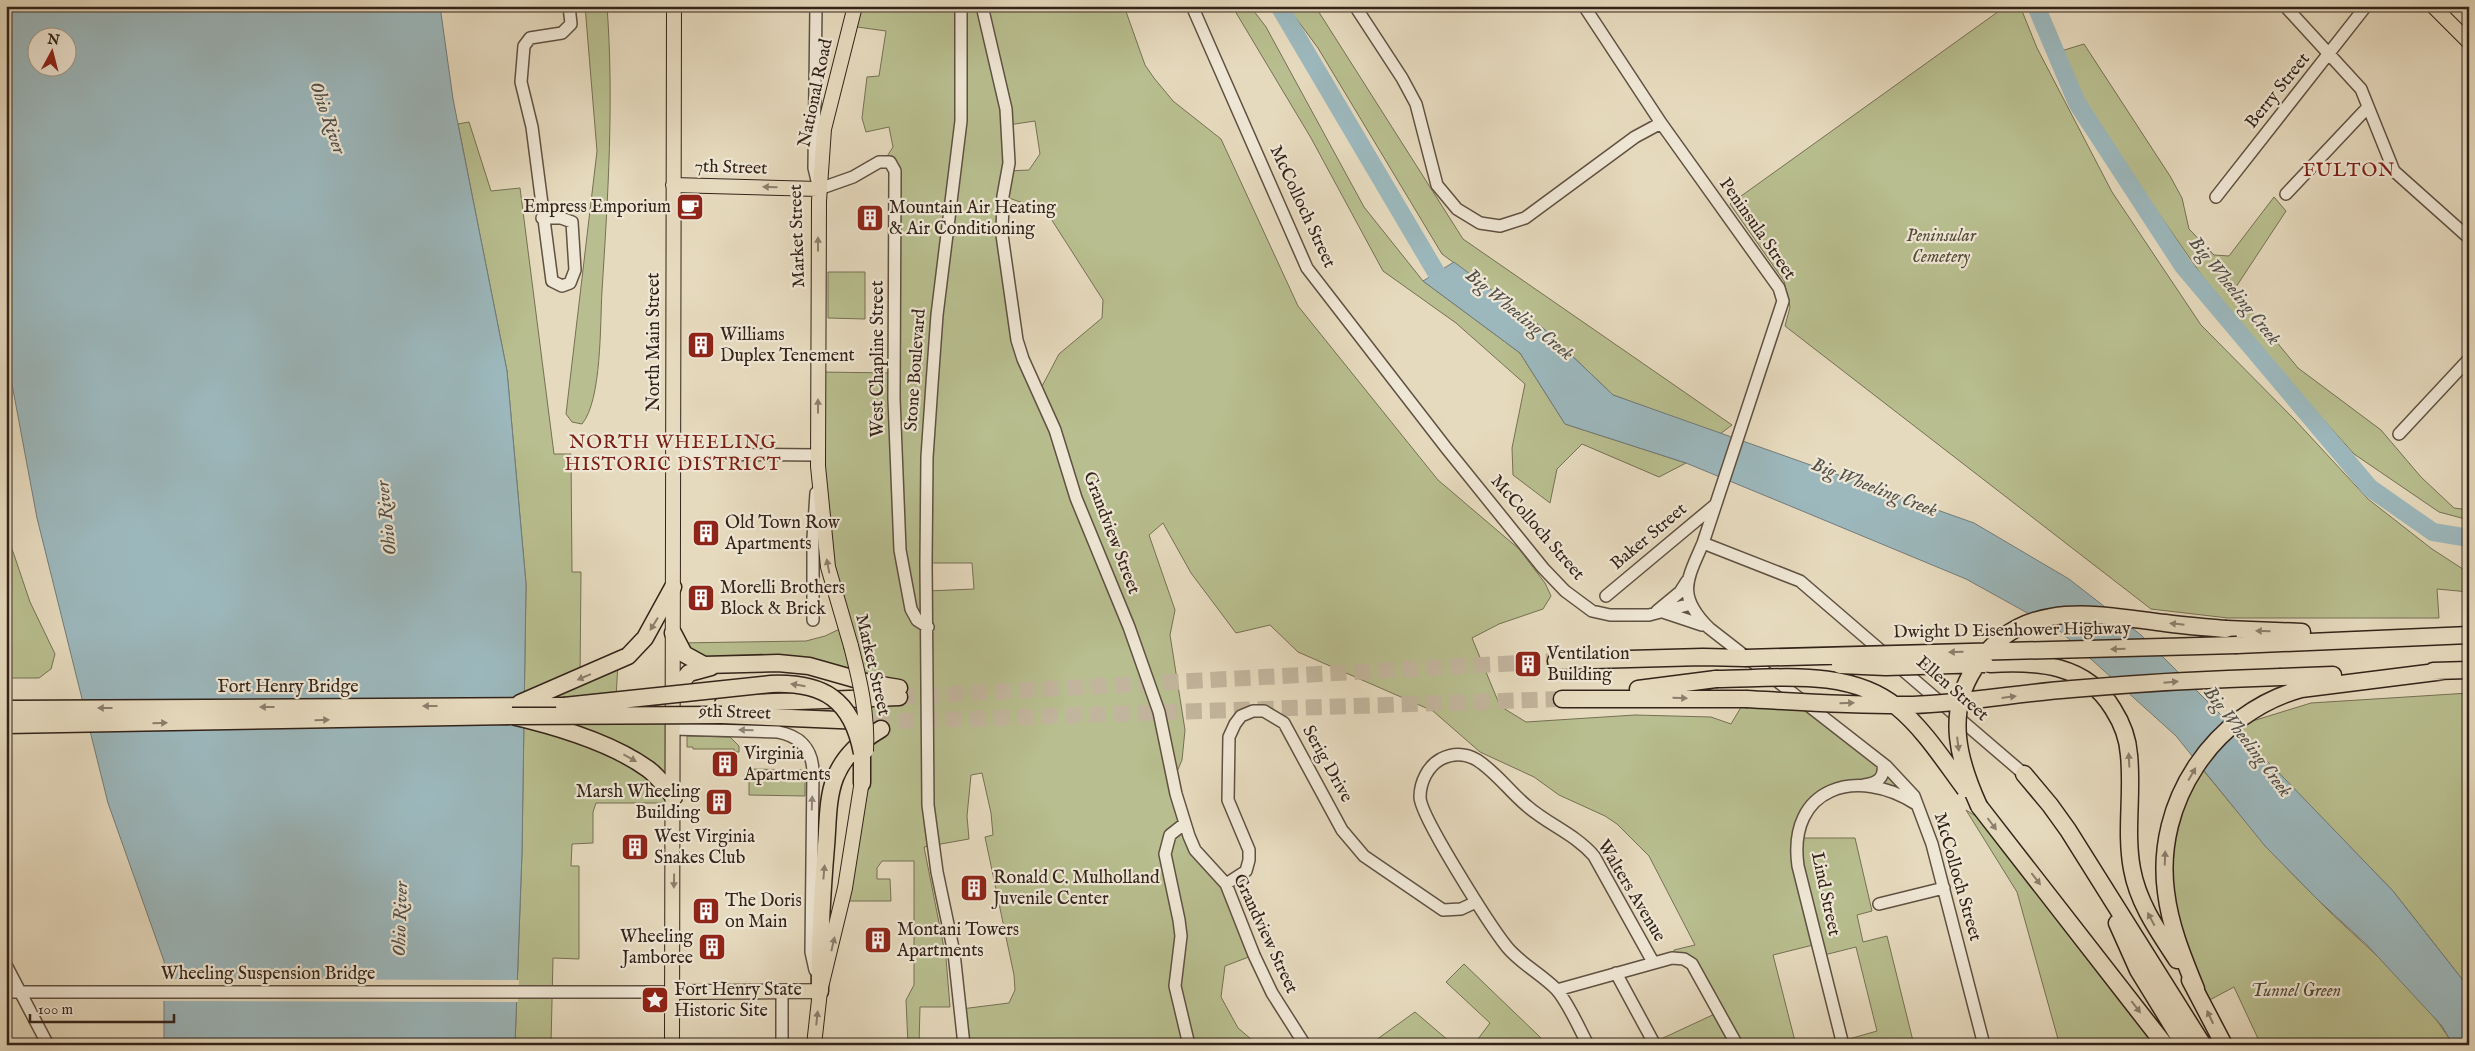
<svg xmlns="http://www.w3.org/2000/svg" width="2475" height="1051" font-family="'IM FELL English',serif">
  <style>
    .green { fill: #b8be8f; stroke: #767054; fill-rule: evenodd }
    .water { fill: #9cb8bd; stroke: #727c7b; fill-rule: evenodd }
    .pier { fill: #e6dabe }
    .lines { fill: none; stroke-linecap: round; stroke-linejoin: round }
    .river { stroke: #9cb8bd; stroke-width: 18 }
    .highway-tunnel { stroke: #c2b59d; stroke-width: 16; stroke-dasharray: 16 8; stroke-linecap: butt }
    .minor-casing { stroke: #605142; stroke-width: 14 }
    .major-casing { stroke: #332319; stroke-width: 16 }
    .highway-casing { stroke: #332319; stroke-width: 19 }
    .minor { stroke: #efe7d5; stroke-width: 11 }
    .major { stroke: #e6dabe; stroke-width: 14 }
    .highway { stroke: #e6dabe; stroke-width: 16 }
    .major-bridge-casing { stroke: #332319; stroke-width: 16; stroke-linecap: butt }
    .highway-bridge-casing { stroke: #332319; stroke-width: 19; stroke-linecap: butt }
    .major-bridge { stroke: #e6dabe; stroke-width: 14 }
    .highway-bridge { stroke: #e6dabe; stroke-width: 16 }
    .oneway { fill: #8c7e6c }
    .oneway2 { fill: #918577 }
    .labels { text-anchor: middle; dominant-baseline: central; stroke-width: 4.5; stroke-linejoin: round; paint-order: stroke }
    .street-label { font-size: 18px; fill: #332319; stroke: #efe7d5 }
    .poi-label { font-size: 18px; fill: #332319; stroke: #efe7d5; text-anchor: start }
    .park-label { font-size: 18px; font-style: italic; fill: #544a36; stroke: #efe7d5 }
    .water-label { font-size: 19px; font-style: italic; fill: #52504a; stroke: #efe7d5 }
    .neighbourhood-label { font-size: 19px; letter-spacing: 1px; fill: #7a1f14; stroke: #efe7d5 }
  </style>
  <rect width="100%" height="100%" fill="#e6dabe"/>
  <filter id="stains"><feTurbulence type="fractalNoise" baseFrequency=".004" numOctaves="4"/><feColorMatrix values="0 0 0 0 .2 0 0 0 0 .09 0 0 0 0 .02 0 0 0 .5 -.17"/></filter>
  <radialGradient id="worn" r=".72"><stop offset=".6" stop-color="#630" stop-opacity="0"/><stop offset="1" stop-color="#630" stop-opacity=".3"/></radialGradient>
  <path class="green" d="M585,6H607C614,101 608,196 602,291C600,323 602,400 582,424L572,422L566,414L597,151Z
    M855,6H1124L1145,65L1154,78L1173,101L1221,139L1298,306L1438,480L1519,549L1545,583L1551,596L1543,609L1499,624L1472,638L1500,706L1526,722L1635,715L1711,717L1731,724L1746,699L1800,702L1914,796L1875,788L1819,797L1797,838H1855L1872,911L1857,915L1863,942L1887,936L1914,1045H1843L1842,1041L1877,1031L1856,947L1820,956L1817,944L1773,955L1796,1045H1648L1719,1012L1692,964L1672,958L1674,950L1695,945L1649,856L1617,824L1605,816L1559,795L1534,777L1480,752L1433,711L1298,652L1270,625L1236,633L1191,573L1163,523L1149,535L1175,610L1170,635L1185,730L1182,760L1173,781L1184,824L1226,884L1254,955L1225,966L1221,997L1238,1028L1258,1045H964L961,1009L1009,1003L1015,990L1014,975L985,837L993,835L991,813L982,773L971,775L967,816L969,839L924,847L946,958L950,1007H920L919,1045H908L906,1000L914,985V861H882L877,868V879H890L891,901H842L862,783L861,683L825,670L716,666L678,643L806,641L825,636L846,626L828,567L818,372L894,373L895,171L884,161L893,147L889,127L866,132L862,118L867,77L879,76L886,31L850,26ZM1035,121L1040,154L1029,170L1008,171V125ZM1003,196L1046,211L1103,300L1102,318L1059,354L1039,392L1017,340ZM926,563H972L974,589L927,591Z
    M1232,6H1250L1266,27L1364,207L1423,281L1520,353L1565,424L1686,463L1659,477L1582,444L1557,469L1550,503L1513,475L1512,448L1525,384L1456,323L1383,271L1311,138Z
    M1287,6H1315L1463,239L1732,425L1720,434L1613,395L1544,329L1442,254L1318,48Z
    M2006,6H2020L2037,48L2112,192L2201,325L2295,420L2368,499L2432,549L2469,573V592L2437,589L2439,618H2228L2151,609L1785,326L1790,307L1784,281L1730,204Z
    M2084,44L2170,176L2182,198L2189,229L2214,255L2229,256L2274,197L2286,211L2234,290L2298,368L2381,430L2421,477L2454,508L2469,510V520L2439,512L2354,454L2225,309L2094,120L2061,51Z
    M469,122L491,191L520,188L554,454H571L572,572H581L580,678L618,662L615,716H673L674,803H596L593,812V843L572,844L571,866H579V959L553,958L551,1045H515L522,852L526,584L507,371L458,124Z
    M828,272H865V319L828,318Z
    M8,537L30,602L55,654L51,669L39,678H6V539Z
    M2469,693V988L2393,891L2233,727L2311,703Z
    M687,736L730,737L739,746V752H735L734,749H693V747H687Z
    M2198,764C2236,810 2273,856 2316,898C2361,944 2420,988 2453,1045H2261L2234,987L2204,1003L2166,891L2165,841Z
    M749,769L805,770V796L749,795Z
    M1966,810L1995,828L2164,1045H2037L2058,1039L2017,892Z
    M1464,964L1540,1037L1545,1045H1369L1415,1012L1449,1041L1475,1043L1490,1023L1446,982Z"/>
  <path class="water" d="M6,6H440L453,99L507,371L526,584L522,852L515,1045H164V961L108,803L37,518L6,352ZM38,38H68V68H38Z
    M1454,262L1544,329L1613,395L1974,523L2069,579L2141,635L2286,780L2393,891L2469,988V1045H2453L2442,1026L2367,945L2317,899L2265,846L2176,736L2060,631L1966,579L1795,508L1686,463L1565,424L1520,353L1423,281Z"/>
  <path class="pier" d="M162,979L519,980L518,1002L162,1001Z"/>
  <g class="lines">
    <path class="river" d="M1279,6L1440,279L1452,288
      M2036,6L2077,103L2183,266L2370,488L2433,532L2469,538"/>
    <path class="highway-tunnel" d="M899,697L1556,661
      M874,722L1562,699"/>
    <g class="minor-casing">
      <path id="minor" d="M816,6L814,168L819,189L853,177L879,162H890L895,171L894,399L900,550L911,609L917,620L928,627
        M961,6V121L937,315L932,384L927,457L926,563L928,805L937,872L954,953L964,1045
        M982,6L1006,109L1009,163L1003,196L1002,235L1017,340L1023,359L1055,430L1076,498L1129,627L1159,712L1176,794L1189,836L1195,850L1226,884L1254,955L1272,993L1305,1045
        M1192,6L1307,268L1447,449L1543,568L1565,591L1592,611L1610,615H1649L1691,604
        M1355,6L1402,78L1416,104L1437,185L1457,209L1480,223L1500,226L1525,218L1635,137L1661,123
        M1584,6L1661,123L1779,288L1783,301L1703,543C1687,580 1676,595 1709,628L1886,766L1914,796L1932,844L1984,1045
        M2285,6L2361,89L2394,171L2469,238
        M2286,194L2368,107
        M2216,197L2366,6
        M542,218H561L572,222L575,270L570,283L562,286L552,281L532,127L521,82L524,46L530,38L562,33L571,24L569,6
        M2399,434L2469,359
        M673,454L817,455
        M1703,543L1800,581L1886,655
        M1606,596L1715,505
        M1657,611L1680,592L1687,581
        M1663,612L1702,625
        M813,620V538L816,493
        M1898,666L2024,774
        M673,729L778,732C800,736 812,749 813,771L811,952L815,970
        M1864,785C1878,783 1885,778 1883,764
        M1184,824L1170,835L1165,854L1179,920L1181,936L1175,986L1189,1045
        M1226,884L1246,871L1249,860V850L1228,800L1229,737L1235,724L1241,716L1253,711H1264L1284,723L1342,830L1364,856L1443,910L1461,909L1476,902
        M1879,904L1944,888
        M6,965L48,1045
        M1616,973L1655,1045
        M1557,990L1672,958L1684,959L1692,964L1737,1045
        M782,991V1045
        M6,992H672
        M1588,1045C1579,1028 1568,1002 1556,989C1541,974 1520,963 1507,947C1491,927 1420,816 1420,797C1420,782 1428,766 1441,759C1453,753 1465,753 1477,760C1496,772 1510,792 1527,806C1549,825 1575,834 1594,856L1653,962
        M1843,1045L1798,866C1787,787 1857,766 1916,804"/>
    </g>
    <g class="major-casing">
      <path id="major" d="M2433,6L2469,42
        M673,185L819,189
        M851,646L828,567L818,466L819,201L824,129L855,6
        M672,992L820,991
        M672,1045L674,6
        M814,1045L820,991L845,888L863,774"/>
    </g>
    <g class="highway-casing">
      <path id="highway" d="M2226,629L2302,632
        M673,633L684,654L704,665L778,663L809,666L869,683L899,688
        M2237,645L2469,635
        M1556,661L1703,657L1745,658
        M1990,664C2038,661 2086,664 2113,709C2122,723 2128,739 2129,755C2133,793 2125,832 2132,869C2138,903 2158,931 2177,960
        M2433,671L2469,670
        M2281,677L2333,675
        M1638,689L1716,679
        M673,692L689,673L711,667
        M1562,699H1746
        M520,703L628,656L645,638L673,587
        M723,704L899,697
        M6,709L564,706
        M722,715L862,721
        M6,725L512,716C555,726 612,743 648,769C658,776 666,788 674,797
        M862,753V783
        M2024,774L2050,805L2068,830L2203,1045
        M1979,806L2165,1045
        M2117,923L2138,970L2184,1045
        M2190,980L2224,1045
        M2196,989C2183,957 2170,926 2166,892C2154,802 2214,713 2301,689L2444,671
        M820,991C819,942 822,894 826,846C828,824 827,799 835,778C844,755 861,741 881,729"/>
    </g>
    <use href="#minor" class="minor"/>
    <use href="#major" class="major"/>
    <use href="#highway" class="highway"/>
    <g class="major-bridge-casing">
      <path id="major-bridge" d="M851,646C860,681 868,715 866,751"/>
    </g>
    <g class="highway-bridge-casing">
      <path id="highway-bridge" d="M1745,658L2237,645
        M1840,665L1886,667L1985,664
        M1716,679C1774,679 1848,667 1897,707C1924,729 1944,761 1965,789
        M1746,699C1802,702 1858,706 1913,705C1967,703 2019,693 2072,689C2141,683 2211,679 2281,677
        M564,706L771,684C824,682 852,700 862,753
        M512,716L722,715
        M1979,806C1959,762 1945,714 1974,669C2020,597 2093,614 2165,623C2185,626 2206,627 2226,629"/>
    </g>
    <use href="#major-bridge" class="major-bridge"/>
    <use href="#highway-bridge" class="highway-bridge"/>
  </g>
  <defs><path id="oneway-solid" d="M-6-.8H1V-3.2L6.5 0L1 3.2V.8H-6Z" transform="scale(1.25)"/></defs>
  <g class="oneway">
    <use href="#oneway-solid" transform="translate(770 187) rotate(-178)"/>
    <use href="#oneway-solid" transform="translate(818 244) rotate(-90)"/>
    <use href="#oneway-solid" transform="translate(818 406) rotate(-90)"/>
    <use href="#oneway-solid" transform="translate(828 566) rotate(-101)"/>
    <use href="#oneway-solid" transform="translate(654 624) rotate(122)"/>
    <use href="#oneway-solid" transform="translate(2177 624) rotate(-174)"/>
    <use href="#oneway-solid" transform="translate(2263 631) rotate(-178)"/>
    <use href="#oneway-solid" transform="translate(2118 649) rotate(179)"/>
    <use href="#oneway-solid" transform="translate(1956 652) rotate(179)"/>
    <use href="#oneway-solid" transform="translate(584 677) rotate(157)"/>
    <use href="#oneway-solid" transform="translate(2171 682) rotate(-5)"/>
    <use href="#oneway-solid" transform="translate(798 685) rotate(-171)"/>
    <use href="#oneway-solid" transform="translate(2009 697) rotate(-7)"/>
    <use href="#oneway-solid" transform="translate(1680 698) rotate(1)"/>
    <use href="#oneway-solid" transform="translate(1847 703) rotate(-2)"/>
    <use href="#oneway-solid" transform="translate(430 706) rotate(180)"/>
    <use href="#oneway-solid" transform="translate(267 707) rotate(180)"/>
    <use href="#oneway-solid" transform="translate(105 708) rotate(180)"/>
    <use href="#oneway-solid" transform="translate(322 720) rotate(-1)"/>
    <use href="#oneway-solid" transform="translate(160 723) rotate(-1)"/>
    <use href="#oneway-solid" transform="translate(1958 744) rotate(83)"/>
    <use href="#oneway-solid" transform="translate(630 758) rotate(29)"/>
    <use href="#oneway-solid" transform="translate(2129 760) rotate(-93)"/>
    <use href="#oneway-solid" transform="translate(2192 774) rotate(-60)"/>
    <use href="#oneway-solid" transform="translate(1992 824) rotate(53)"/>
    <use href="#oneway-solid" transform="translate(2165 858) rotate(-88)"/>
    <use href="#oneway-solid" transform="translate(824 872) rotate(-85)"/>
    <use href="#oneway-solid" transform="translate(2036 879) rotate(52)"/>
    <use href="#oneway-solid" transform="translate(674 881) rotate(91)"/>
    <use href="#oneway-solid" transform="translate(2151 919) rotate(-118)"/>
    <use href="#oneway-solid" transform="translate(833 944) rotate(-77)"/>
    <use href="#oneway-solid" transform="translate(2136 1007) rotate(52)"/>
    <use href="#oneway-solid" transform="translate(2210 1017) rotate(-115)"/>
    <use href="#oneway-solid" transform="translate(817 1018) rotate(-84)"/>
  </g>
  <g class="oneway2">
    <use href="#oneway-solid" transform="translate(746 730) rotate(-179)"/>
    <use href="#oneway-solid" transform="translate(812 803) rotate(-88)"/>
  </g>
  <defs>
    <g id="cafe-square" transform="scale(1.4375)"><rect x="-9" y="-9" width="18" height="18" rx="4" fill="#8f2418" stroke="#efe7d5"/><path d="M-5.5-4.5H6V0H3Q3 3.5 0 3.5H-2.5Q-5.5 3.5-5.5 0ZM3-3.2v2h1.7v-2ZM-6 4.5H4V6H-6Z" fill="#fff"/></g>
    <g id="building-square" transform="scale(1.4375)"><rect x="-9" y="-9" width="18" height="18" rx="4" fill="#8f2418" stroke="#efe7d5"/><path d="M-4-6H4V6H1V3H-1V6H-4ZM-2.5-4.3h1.7v1.8h-1.7ZM.8-4.3h1.7v1.8H.8ZM-2.5-1h1.7V.8h-1.7ZM.8-1h1.7V.8H.8Z" fill="#fff"/></g>
    <g id="sight-square" transform="scale(1.4375)"><rect x="-9" y="-9" width="18" height="18" rx="4" fill="#8f2418" stroke="#efe7d5"/><path d="M0-6L1.8-2.2L6-1.7L2.9 1.2L3.7 5.4L0 3.3L-3.7 5.4L-2.9 1.2L-6-1.7L-1.8-2.2Z" fill="#fff"/></g>
  </defs>
  <g fill-rule="evenodd">
    <use href="#cafe-square" x="690" y="207"/>
    <use href="#building-square" x="870" y="218"/>
    <use href="#building-square" x="701" y="345"/>
    <use href="#building-square" x="706" y="533"/>
    <use href="#building-square" x="701" y="598"/>
    <use href="#building-square" x="1528" y="664"/>
    <use href="#building-square" x="725" y="764"/>
    <use href="#building-square" x="719" y="802"/>
    <use href="#building-square" x="635" y="847"/>
    <use href="#building-square" x="974" y="888"/>
    <use href="#building-square" x="706" y="911"/>
    <use href="#building-square" x="878" y="940"/>
    <use href="#building-square" x="712" y="947"/>
    <use href="#sight-square" x="655" y="1000"/>
  </g>
  <g class="labels">
    <g class="street-label">
      <text transform="translate(2278 91) rotate(-51)">Berry Street</text>
      <text transform="translate(816 93) rotate(-78)">National Road</text>
      <text transform="translate(731 168) rotate(2)">7th Street</text>
      <text transform="translate(1302 207) rotate(65)">McColloch Street</text>
      <text transform="translate(1757 229) rotate(55)">Peninsula Street</text>
      <text transform="translate(798 236) rotate(-92)">Market Street</text>
      <text transform="translate(654 342) rotate(-90)">North Main Street</text>
      <text transform="translate(878 359) rotate(-90)">West Chapline Street</text>
      <text transform="translate(916 370) rotate(-86)">Stone Boulevard</text>
      <text transform="translate(1537 528) rotate(49)">McColloch Street</text>
      <text transform="translate(1111 533) rotate(69)">Grandview Street</text>
      <text transform="translate(1649 537) rotate(-40)">Baker Street</text>
      <text transform="translate(2012 631) rotate(-1)">Dwight D Eisenhower Highway</text>
      <text transform="translate(872 665) rotate(77)">Market Street</text>
      <text x="288" y="687">Fort Henry Bridge</text>
      <text transform="translate(1952 689) rotate(41)">Ellen Street</text>
      <text transform="translate(735 713) rotate(2)">9th Street</text>
      <text transform="translate(1327 764) rotate(61)">Serig Drive</text>
      <text transform="translate(1957 877) rotate(74)">McColloch Street</text>
      <text transform="translate(1631 891) rotate(59)">Walters Avenue</text>
      <text transform="translate(1825 894) rotate(78)">Lind Street</text>
      <text transform="translate(1265 934) rotate(65)">Grandview Street</text>
      <text x="268" y="974">Wheeling Suspension Bridge</text>
    </g>
    <g class="poi-label">
      <text x="671" y="207" text-anchor="end">Empress Emporium</text>
      <text x="889" y="208">Mountain Air Heating<tspan x="889" dy="21">&amp; Air Conditioning</tspan></text>
      <text x="720" y="335">Williams<tspan x="720" dy="21">Duplex Tenement</tspan></text>
      <text x="725" y="523">Old Town Row<tspan x="725" dy="21">Apartments</tspan></text>
      <text x="720" y="588">Morelli Brothers<tspan x="720" dy="21">Block &amp; Brick</tspan></text>
      <text x="1547" y="654">Ventilation<tspan x="1547" dy="21">Building</tspan></text>
      <text x="744" y="754">Virginia<tspan x="744" dy="21">Apartments</tspan></text>
      <text x="700" y="792" text-anchor="end">Marsh Wheeling<tspan x="700" dy="21">Building</tspan></text>
      <text x="654" y="837">West Virginia<tspan x="654" dy="21">Snakes Club</tspan></text>
      <text x="993" y="878">Ronald C. Mulholland<tspan x="993" dy="21">Juvenile Center</tspan></text>
      <text x="725" y="901">The Doris<tspan x="725" dy="21">on Main</tspan></text>
      <text x="897" y="930">Montani Towers<tspan x="897" dy="21">Apartments</tspan></text>
      <text x="693" y="937" text-anchor="end">Wheeling<tspan x="693" dy="21">Jamboree</tspan></text>
      <text x="674" y="990">Fort Henry State<tspan x="674" dy="21">Historic Site</tspan></text>
    </g>
    <g class="park-label">
      <text x="1941" y="236">Peninsular<tspan x="1941" dy="21">Cemetery</tspan></text>
      <text x="2296" y="991">Tunnel Green</text>
    </g>
    <g class="water-label">
      <text transform="translate(327 118) rotate(71)">Ohio River</text>
      <text transform="translate(2234 291) rotate(51)">Big Wheeling Creek</text>
      <text transform="translate(1519 315) rotate(39)">Big Wheeling Creek</text>
      <text transform="translate(1874 488) rotate(21)">Big Wheeling Creek</text>
      <text transform="translate(387 518) rotate(-96)">Ohio River</text>
      <text transform="translate(2247 742) rotate(53)">Big Wheeling Creek</text>
      <text transform="translate(401 919) rotate(-88)">Ohio River</text>
    </g>
    <g class="neighbourhood-label">
      <text x="2349" y="171">FULTON</text>
      <text x="673" y="443">NORTH WHEELING<tspan x="673" dy="22">HISTORIC DISTRICT</tspan></text>
    </g>
  </g>
  <rect width="2475" height="1051" fill="none" stroke="#e6dabe" stroke-width="25"/>
  <rect x="8" y="8" width="2460" height="1036" fill="none" stroke="#332319" stroke-width="2.5"/>
  <rect x="12" y="12" width="2450" height="1026" fill="none" stroke="#332319"/>
  <g transform="translate(52 52) rotate(7)"><circle r="24" fill="#efe7d5" stroke="#a4998a"/>
  <path d="M0-4L9 19L0 12L-9 19Z" fill="#8f2418"/>
  <text y="-8" font-size="14" font-weight="bold" text-anchor="middle" fill="#332319">N</text>
  </g>
  <path d="M30 1014v8h144v-8" fill="none" stroke="#332319" stroke-width="2.5"/>
  <text x="38" y="1014" font-size="15" fill="#332319" stroke="#efe7d5" stroke-width="4" paint-order="stroke">100 m</text>
  <rect width="100%" height="100%" filter="url(#stains)"/>
  <rect width="100%" height="100%" fill="url(#worn)"/>
</svg>
